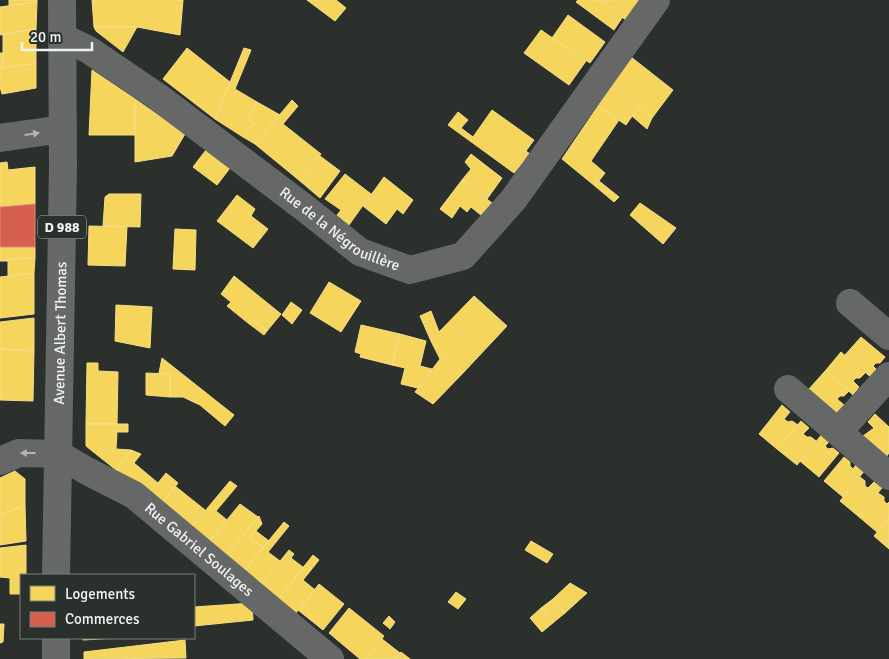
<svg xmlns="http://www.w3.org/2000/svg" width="889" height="659" font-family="Signika,sans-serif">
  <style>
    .homes { fill: #f6d55c; stroke: #f4de88 }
    .shops { fill: #d6604d; stroke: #de8c7e }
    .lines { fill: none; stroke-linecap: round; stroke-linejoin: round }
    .minor { stroke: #666867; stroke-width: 28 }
    .primary { stroke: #666968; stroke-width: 28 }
    .oneway { fill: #b1b4b2 }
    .labels { text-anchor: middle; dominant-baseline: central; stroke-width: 5; stroke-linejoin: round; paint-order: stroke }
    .shield { fill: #2a312c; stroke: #b4b9b5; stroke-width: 1 }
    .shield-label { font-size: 14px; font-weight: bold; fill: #eff3f0 }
    .street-label { font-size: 15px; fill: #eff3f0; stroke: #2a312c }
  </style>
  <rect width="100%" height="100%" fill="#2b302d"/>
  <path class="homes" d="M9,0H37V2L9,6Z
    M92,0H183L180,35L137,27H94Z
    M307,0H336L346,8L335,21Z
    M578,0H598L622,18L614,30L576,2Z
    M598,0H640L626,20Z
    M37,2L36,29L0,35V7Z
    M568,15L605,42L590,63L552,38Z
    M94,27H137L123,52L96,31Z
    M36,29V63L3,68V34Z
    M541,30L586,61L569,85L524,53Z
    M187,48L230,82L215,119L163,79Z
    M244,48L251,50L235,89L257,102L247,119L254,123L243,137L215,119Z
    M0,53H3V68H0Z
    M631,57L673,90L652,118L613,83Z
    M36,63V88L2,94L0,87V68Z
    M92,70L135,99V135H89Z
    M613,83L639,106L626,125L598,106Z
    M135,99L185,134L172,156L135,162Z
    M292,100L298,106L283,124L321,154L300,181L255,144Z
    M257,102L280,115L255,144L243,137L254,123L247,119Z
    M598,106L619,120L591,161L605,173L595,186L562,159Z
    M639,106L652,118L647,129L632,116Z
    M492,110L534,140L526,151L530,154L514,173L448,125L458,112L468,120L461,128L473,137Z
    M206,150L230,168L217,185L193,167Z
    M471,154L502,178L487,199L462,180L471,169L465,162Z
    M320,156L340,171L320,198L300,181Z
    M7,162L8,170L35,167V204L0,207V163Z
    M345,174L371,194L349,225L337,215L341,210L325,199Z
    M384,177L413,200L403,214L397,209L386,224L363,206Z
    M462,180L492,203L482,216L471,207L467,212L460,206L452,218L440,209Z
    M599,181L619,197L614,202L595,186Z
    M109,194H141L140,227L103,226L105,197Z
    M237,195L255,209L251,216L268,229L253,248L217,221Z
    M640,203L676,228L663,244L630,215Z
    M89,226L127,227L125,266L88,265Z
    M175,229L196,230L195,270L173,269Z
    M0,247H35V258L8,259V261H0Z
    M35,258L34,273L8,276V259Z
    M34,273V314L0,318V277Z
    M234,276L281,314L267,331L252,319L248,323L227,306L231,302L221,294Z
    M329,282L361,301L341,332L310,313Z
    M474,296L507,326L463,373L431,341L420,316L431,311L439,332Z
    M291,302L302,310L292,324L282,315Z
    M116,305L152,307L150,348L115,341Z
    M34,318V351L0,349V322Z
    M252,319L267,331L264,335L248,323Z
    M361,325L400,334L392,365L360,357L361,354L355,352Z
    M400,334L426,341L420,366L432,369L418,388L401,384L405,368L392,365Z
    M861,337L885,357L880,363H876L873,366L879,372L873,379L845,355Z
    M431,341L463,373L433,404L415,392L440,359Z
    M0,349L34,351L33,401L0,400Z
    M841,352L865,373L860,378H856L853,381L859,387L853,395L826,370Z
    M162,358L234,415L225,426L200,405L183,397H170V374L159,373Z
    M87,363H98V371L118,372L117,424H86Z
    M826,370L849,391L844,396H840L837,399L844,405L837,413L809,389Z
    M146,373L170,374V397L146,395Z
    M782,405L790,412L784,419L788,422L792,421L798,425L777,449L759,434Z
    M875,414L889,427V453L886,457L863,436L874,428L868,422Z
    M801,421L809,428L803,434L807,437H811L816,441L797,465L777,449Z
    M86,424H128V432H117L116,449L131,450L116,470L86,446Z
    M823,433L831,440L825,446L828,449L833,448L839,453L819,477L800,461Z
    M131,450L141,454L134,463L158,483L166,473L178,483L160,506L116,470Z
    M844,457L850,462V466L853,469L858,462L866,469L843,497L824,481Z
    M15,471L25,479V505L0,515V478Z
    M860,477L865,481V486L868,488L874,482L882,488L858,516L840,501Z
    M230,481L237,486L216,511L227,520L207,544L190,529Z
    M175,486L205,510L190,529L160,506Z
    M878,493L884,497V501L887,504L889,502V518L877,532L858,516Z
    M240,504L258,517L224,558L207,544Z
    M25,505L26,541L0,545V515Z
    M259,516L262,524L250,538L263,548L243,572L224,558Z
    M889,518V549L874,536Z
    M284,522L289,526L268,552L280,561L260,586L243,572Z
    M256,531L269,541L263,548L250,538Z
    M531,541L553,554L547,563L525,550Z
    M26,545V575H21V594H10V578L0,577V548Z
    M289,550L294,554L291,558L304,568L277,600L260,586Z
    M313,555L319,560L303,580L315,590L295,614L277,600Z
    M570,583L587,593L565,613L553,599Z
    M319,584L344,604L323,630L298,610Z
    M456,592L466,599L458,609L448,602Z
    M553,599L565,613L554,622L541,608Z
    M252,603L253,620L194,626V607Z
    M349,608L384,636L366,659H360L329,633Z
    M541,608L554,622L542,632L530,618Z
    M389,616L395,622L390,629L383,623Z
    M0,624H4L3,642L0,643Z
    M83,638H116L83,640Z
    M382,639L400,653L395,659H366Z
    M185,640L186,658L84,659V652Z
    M401,652L410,659H395Z"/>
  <path class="shops" d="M35,204V247H0V207Z"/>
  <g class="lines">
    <g class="minor">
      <path id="s1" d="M62,37L89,50L158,97L306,209L360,252L410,270L463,256L513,200L656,0"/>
      <path d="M0,138L63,129"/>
      <path d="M850,303L889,336"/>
      <path d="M788,389L889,476"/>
      <path d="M838,432L889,376"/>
      <path id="s2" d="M0,461L19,453L58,454L87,471L134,495L330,659"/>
    </g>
    <g class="primary">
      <path id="s3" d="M56,575L63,167L62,0"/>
      <path d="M56,659V638"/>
    </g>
  </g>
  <defs><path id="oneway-solid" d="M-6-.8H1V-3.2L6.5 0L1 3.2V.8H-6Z" transform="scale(1.25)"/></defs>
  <g class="oneway">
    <use href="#oneway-solid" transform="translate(32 134) rotate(-8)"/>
    <use href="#oneway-solid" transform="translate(28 453) rotate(-180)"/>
  </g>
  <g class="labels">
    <rect class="shield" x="38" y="215.5" width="48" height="23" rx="4"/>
    <g class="shield-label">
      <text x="62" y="227">D 988</text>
    </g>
    <g class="street-label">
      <text stroke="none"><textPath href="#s1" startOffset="339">Rue de la Négrouillère</textPath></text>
      <text stroke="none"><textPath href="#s3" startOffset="242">Avenue Albert Thomas</textPath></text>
      <text stroke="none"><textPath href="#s2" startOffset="231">Rue Gabriel Soulages</textPath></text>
    </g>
  </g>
  <rect x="20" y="574" width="175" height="65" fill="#2a312c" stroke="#797f7a"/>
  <rect x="30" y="586" width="25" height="15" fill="#f6d55c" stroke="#797f7a"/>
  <text x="65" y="599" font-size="15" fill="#eff3f0">Logements</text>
  <rect x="30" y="612" width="25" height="15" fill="#d6604d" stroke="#797f7a"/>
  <text x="65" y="624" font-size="15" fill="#eff3f0">Commerces</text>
  <path d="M22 42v8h70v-8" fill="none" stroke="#eff3f0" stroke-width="2.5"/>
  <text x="30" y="42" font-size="15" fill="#eff3f0" stroke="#2a312c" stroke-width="4" paint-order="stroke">20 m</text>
</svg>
